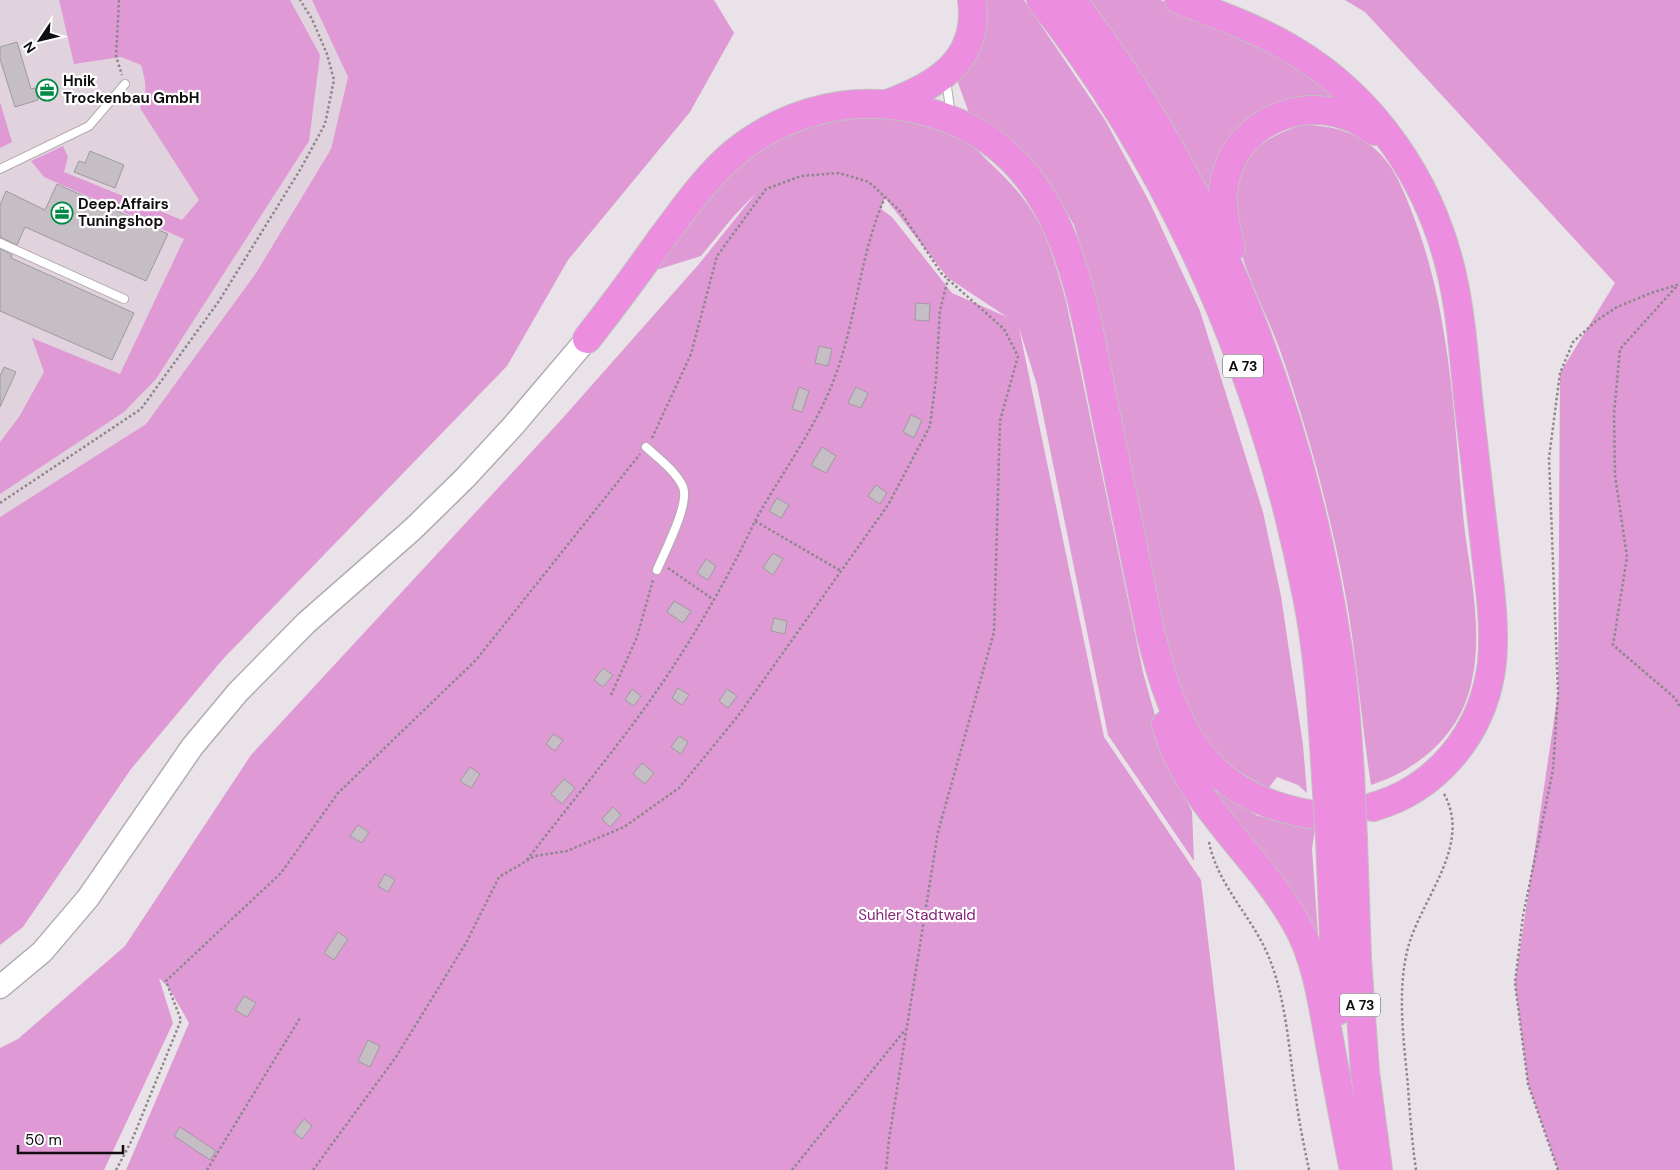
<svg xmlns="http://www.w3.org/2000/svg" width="1680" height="1170" font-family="'DM Sans',sans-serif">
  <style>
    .built { fill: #e0d3dd }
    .green { fill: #df99d4; fill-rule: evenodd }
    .building { fill: #c5bec4; stroke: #a0999e }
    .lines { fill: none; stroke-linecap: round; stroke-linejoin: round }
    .service-casing { stroke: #b2abb0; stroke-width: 10 }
    .secondary-casing { stroke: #b2abb0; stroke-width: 25 }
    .motorway-casing { stroke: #c1c0c1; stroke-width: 30 }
    .path { stroke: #8b878b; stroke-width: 2.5; stroke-dasharray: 2.5 2.5; stroke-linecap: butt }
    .service { stroke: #fff; stroke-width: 8 }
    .secondary { stroke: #fff; stroke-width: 22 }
    .motorway { stroke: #ec8ddf; stroke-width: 28 }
    .motorway-bridge-casing { stroke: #c1c0c1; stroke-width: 30; stroke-linecap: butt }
    .motorway-bridge { stroke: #ec8ddf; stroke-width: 28 }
    .labels { text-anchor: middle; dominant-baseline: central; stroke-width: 4.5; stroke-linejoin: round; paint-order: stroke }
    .shield { fill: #fff; stroke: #585658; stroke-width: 1 }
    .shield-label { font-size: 14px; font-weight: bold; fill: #100e10 }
    .poi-label { font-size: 15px; font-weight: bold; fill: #100e10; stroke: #fff; text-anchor: start }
    .park-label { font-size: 15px; fill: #822578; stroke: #fff }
  </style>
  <rect width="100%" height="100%" fill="#e9e2e8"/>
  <path class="built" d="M0,0H312L348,77L331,149L256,273L146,424L0,517Z"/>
  <path class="green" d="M59,0H290L320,55L309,141L156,379L124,412L0,494V442L19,417L44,372L32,338L120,374L184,239L44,177L31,161L63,146L68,157L64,172L182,220L199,200L140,108C148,92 146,82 141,65L121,57L74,64Z
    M312,0H714L734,33L690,112L568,260L507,366L223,659L131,769L23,927L0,945V517L146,424L256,273L331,149L348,77Z
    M984,0H1024L1105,120L1150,203L1200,311L1263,512L1281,596L1303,745L1307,793L1298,785L1277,777L1268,789L1226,763L1207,745L1183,702L1163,630L1097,301L1074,225L1046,177L1020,150L991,126L969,113L957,80C978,50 988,39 984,0Z
    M1087,0H1160L1206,14L1267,42L1366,118L1279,112L1216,207L1155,98Z
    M1345,0H1680V1170H1558L1528,1084L1515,983L1558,693L1560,373L1615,283L1365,12Z
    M0,102L12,142L0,148Z
    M889,115C906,120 945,127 959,135C970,142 981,154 990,163C1040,209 1048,237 1066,301L1143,672L1170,770L1192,811L1194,861L1108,735L1037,385L1019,328L1104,737L1201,880L1235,1170H126L189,1023L169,988L159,978L173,1023L104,1170H0V1048L18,1039L125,946L251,755L561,420L699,264L756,193L733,217L701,256L656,270L707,189L774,137L849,116ZM885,198L948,278L1007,317L952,293L892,217L881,209Z
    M1302,125C1337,125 1369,135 1390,166C1400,181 1407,199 1413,215C1451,312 1454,421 1464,524C1470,574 1483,630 1472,680C1462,733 1420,769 1371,785C1364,740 1360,695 1354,650C1348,602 1338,553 1326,505C1314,454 1298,403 1281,353C1263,302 1228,247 1234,192C1238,154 1269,135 1302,125Z
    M1209,787L1258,816L1287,820L1316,821L1312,849L1319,949Z"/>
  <path class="building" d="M17,42L31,89L35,88L38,100L15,107L0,59V47Z
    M90,151L124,165L115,188L74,172L79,161L85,163Z
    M57,184L168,234L146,281L25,227L17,245L0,237V205L6,191L45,210Z
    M0,249L12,255L11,258L134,313L112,360L0,311Z
    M916,303L930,304L929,321L915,320Z
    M819,346L832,349L828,366L815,363Z
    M4,367L16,372L0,407V376Z
    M799,387L809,391L802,412L792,409Z
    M856,387L868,393L861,408L848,403Z
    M911,415L922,420L914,438L903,432Z
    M822,447L836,456L826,473L811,465Z
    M876,485L887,493L880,504L868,496Z
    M777,498L789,505L781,518L769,511Z
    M773,553L783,559L773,575L763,568Z
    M706,559L716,566L708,580L697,573Z
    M674,601L691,611L683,623L667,612Z
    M774,618L787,621L785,634L771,631Z
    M603,668L613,675L603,687L594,680Z
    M678,688L689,695L682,705L672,698Z
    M632,689L641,696L634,706L625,700Z
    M727,689L737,696L728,708L719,701Z
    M553,734L563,740L555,751L546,744Z
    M679,736L688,742L681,754L671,747Z
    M642,763L654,773L645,784L633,774Z
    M470,767L480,774L471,788L460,781Z
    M564,779L575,788L562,804L551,794Z
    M613,807L621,815L610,827L602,819Z
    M358,825L369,832L362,843L350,836Z
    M385,874L395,880L388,892L378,886Z
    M338,932L348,939L334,960L324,953Z
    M244,996L256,1003L247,1017L235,1010Z
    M368,1040L380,1046L370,1067L358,1061Z
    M304,1119L312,1126L302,1139L294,1132Z
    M180,1127L216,1151L210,1160L174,1136Z"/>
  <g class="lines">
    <g class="service-casing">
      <path id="service" d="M946,80L951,115
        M0,169L89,126L125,84
        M0,243L124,299
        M646,447C658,458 676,471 683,487C690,504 664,553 657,570"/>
    </g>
    <g class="secondary-casing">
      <path id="secondary" d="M0,987L42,952L88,898L192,747L238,692L306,623L413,529L465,478L513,426L587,339"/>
    </g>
    <g class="motorway-casing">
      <path id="motorway" d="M1041,0C1177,173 1265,381 1307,596C1319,655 1322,716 1326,776
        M1072,0C1216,188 1303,416 1338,649C1345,690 1347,732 1350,774
        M1179,0C1217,14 1258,29 1293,50C1375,99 1431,182 1452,275C1461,315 1464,357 1468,398C1475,462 1483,526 1490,589C1493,616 1495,643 1491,670C1481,735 1436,789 1373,807
        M887,104C937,86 980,60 972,0
        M1231,248C1226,227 1220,206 1224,184C1236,114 1320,88 1374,131
        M587,339C613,306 638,272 662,238C684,209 705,178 733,154C779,116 839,97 899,106C1062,131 1078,278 1105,410C1120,485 1136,560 1151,635C1175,731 1203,794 1308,814
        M1166,725C1189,805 1257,853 1296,923C1316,958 1322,1000 1329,1039C1337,1083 1345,1127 1354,1170
        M1353,839L1357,959L1365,1072L1378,1170
        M1330,840L1337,1011"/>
    </g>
    <path class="path" d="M119,0L116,56L122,75
      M1676,287L1620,349L1614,414L1615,475L1627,557L1613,645L1675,698L1680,707
      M652,438L691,354L717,256L766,189L801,176L839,173L869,182L900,211L942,274L1004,329L1018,356L1000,421L994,632L938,832L889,1139L886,1170
      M0,503L141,409L219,301L300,170L325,124L334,80L327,54L312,19L300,0
      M755,521C782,472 817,427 836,374C857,316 860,254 885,197
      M668,568L714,600
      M611,695L637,637L653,580
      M1209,842C1218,887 1254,918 1270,960C1287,1004 1289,1052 1296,1098C1299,1122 1304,1146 1309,1170
      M527,860C574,798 626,738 669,673C701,624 730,574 755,521L841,571
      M116,1170L132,1140L181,1020L166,981L281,873L338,793L476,660L640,454
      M207,1170L300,1018
      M313,1170L396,1057L466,943L499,877L535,856L567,851L624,827L679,788L738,716L888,505L930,426L936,379L940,310L948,279
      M792,1170L905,1030
      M1416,1170C1412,1142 1410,1115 1408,1087C1404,1041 1396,989 1409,944C1424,895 1473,843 1443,792
      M1558,1170L1528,1084L1515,983L1523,916L1553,770L1558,693L1549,458L1560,373L1573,342L1596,321L1617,307L1651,293L1680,284"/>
    <use href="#service" class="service"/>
    <use href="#secondary" class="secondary"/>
    <use href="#motorway" class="motorway"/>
    <g class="motorway-bridge-casing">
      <path id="motorway-bridge" d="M1350,774L1353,839
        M1326,776L1330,840"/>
    </g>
    <use href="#motorway-bridge" class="motorway-bridge"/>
  </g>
  <defs>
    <g id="office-ring" transform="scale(1.125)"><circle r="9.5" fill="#fff" stroke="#008945" stroke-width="1.5"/><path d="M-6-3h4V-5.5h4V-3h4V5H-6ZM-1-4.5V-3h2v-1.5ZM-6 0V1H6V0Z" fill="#008945"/></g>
  </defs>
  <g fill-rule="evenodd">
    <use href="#office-ring" x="47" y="90"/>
    <use href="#office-ring" x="62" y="213"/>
  </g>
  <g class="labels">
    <g class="shield">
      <rect x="1223" y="354.5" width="40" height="23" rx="4"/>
      <rect x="1340" y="993.5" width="40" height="23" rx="4"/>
    </g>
    <g class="shield-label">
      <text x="1243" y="366">A 73</text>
      <text x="1360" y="1005">A 73</text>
    </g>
    <g class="poi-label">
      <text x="63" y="81">Hnik<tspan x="63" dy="17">Trockenbau GmbH</tspan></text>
      <text x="78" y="204">Deep.Affairs<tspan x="78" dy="17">Tuningshop</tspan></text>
    </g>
    <g class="park-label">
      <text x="917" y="915">Suhler Stadtwald</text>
    </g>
  </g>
  <g transform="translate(40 40) rotate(235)" stroke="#ffffff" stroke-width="4" paint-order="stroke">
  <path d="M0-4L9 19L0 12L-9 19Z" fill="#100e10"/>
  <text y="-8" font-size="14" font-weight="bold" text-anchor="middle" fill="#100e10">N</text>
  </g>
  <path d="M18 1145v8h105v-8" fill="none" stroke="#100e10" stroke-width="2.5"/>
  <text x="25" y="1145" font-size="15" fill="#100e10" stroke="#ffffff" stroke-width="4" paint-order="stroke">50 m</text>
</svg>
